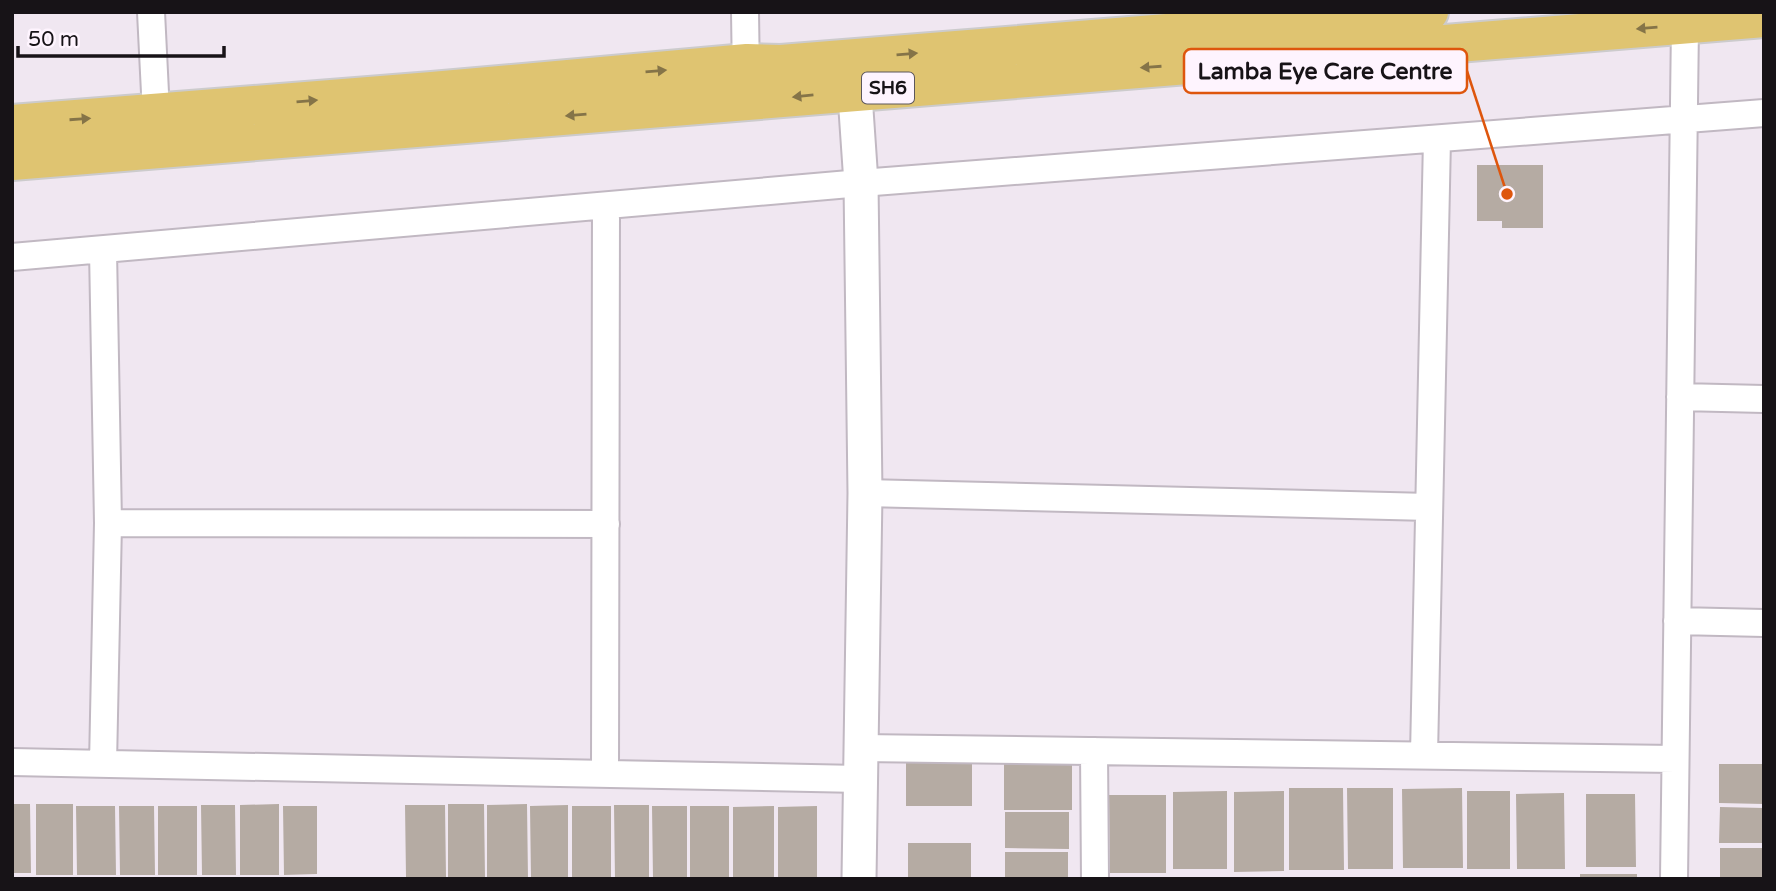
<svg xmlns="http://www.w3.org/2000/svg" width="1776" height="891" font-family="'Varela Round',sans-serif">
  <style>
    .building { fill: #b5aba3 }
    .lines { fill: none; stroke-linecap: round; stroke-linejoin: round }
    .minor-casing { stroke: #c1b8c2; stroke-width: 30 }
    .tertiary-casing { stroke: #c1b8c2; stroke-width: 37 }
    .primary-casing { stroke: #cccbcc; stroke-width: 42 }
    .minor { stroke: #fff; stroke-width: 26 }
    .tertiary { stroke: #fff; stroke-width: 33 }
    .primary { stroke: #dfc471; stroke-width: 38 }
    .oneway { fill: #857448 }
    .labels { text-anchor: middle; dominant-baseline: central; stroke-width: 5; stroke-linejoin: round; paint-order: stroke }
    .shield { fill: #fef4fe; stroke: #5c565c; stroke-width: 2 }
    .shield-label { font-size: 19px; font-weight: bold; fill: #171317 }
    .leader { fill: none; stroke: #de560d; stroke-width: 2.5 }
    .callout-dot { fill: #de560d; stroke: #fef4fe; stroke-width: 2.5 }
    .callout { fill: #fef4fe; stroke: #de560d; stroke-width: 2.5 }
    .callout-label { font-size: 23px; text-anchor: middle; font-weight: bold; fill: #171317 }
  </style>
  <rect width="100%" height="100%" fill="#f0e7f1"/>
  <path class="building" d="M1477,165H1543V228H1502V221H1477Z
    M906,760H972V806H906Z
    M1004,764L1072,765V810H1004Z
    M1719,764H1764V804L1719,803Z
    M1289,788H1343L1344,870H1289Z
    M1347,788H1393V869H1348Z
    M1462,788L1463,868H1403L1402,789Z
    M1227,791V869H1173V792Z
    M1284,791V871L1234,872V792Z
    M1467,791H1510V869H1467Z
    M1564,793L1565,869H1517L1516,794Z
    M1586,794H1635L1636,867H1586Z
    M1109,795H1166V873H1110Z
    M12,804H30L31,873H12Z
    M36,804H73V875H36Z
    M279,804V875H240V805Z
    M448,804H484L485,878H448Z
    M527,804L528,879H487V805Z
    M201,805H235L236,875H202Z
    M405,805H445L446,877H406Z
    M568,805V879H531L530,806Z
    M614,805H649V879H615Z
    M76,806H115L116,875H77Z
    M119,806H154L155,875H120Z
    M158,806H197V875H158Z
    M283,806H317V874L284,875Z
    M572,806H611V879H572Z
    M652,806H687V879H653Z
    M690,806H729V878H690Z
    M774,806V879H733V807Z
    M817,806V879H778V807Z
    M1720,807L1764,808V843H1719Z
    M1005,812H1069V849L1005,848Z
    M908,843H971V879H908Z
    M1720,848H1764V879H1720Z
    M1005,852H1068V879H1005Z
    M1580,874H1637V879H1580Z"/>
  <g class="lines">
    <g class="minor-casing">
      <path id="minor" d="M151,12L156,113
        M745,12L746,79
        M12,257L861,183L1764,113
        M1680,397L1764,399
        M865,493L1429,507
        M108,523L606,524
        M1677,621L1764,623
        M861,748L1675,759
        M1094,751L1095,879
        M1424,755L1437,139
        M12,762L860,779
        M103,764L108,523L103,250
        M605,774L606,206
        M1674,879L1685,25"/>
    </g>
    <g class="tertiary-casing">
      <path id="tertiary" d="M853,66L861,183L865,493L859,879"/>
    </g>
    <g class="primary-casing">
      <path id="primary" d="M12,124L432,91L747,63L781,64L1429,12
        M12,161L1764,18"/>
    </g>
    <use href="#minor" class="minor"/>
    <use href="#tertiary" class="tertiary"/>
    <use href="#primary" class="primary"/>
  </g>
  <defs><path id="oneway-solid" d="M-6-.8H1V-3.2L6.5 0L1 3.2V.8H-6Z" transform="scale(1.75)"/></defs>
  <g class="oneway">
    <use href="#oneway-solid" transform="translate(1647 28) rotate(175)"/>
    <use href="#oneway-solid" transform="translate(907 54) rotate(-5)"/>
    <use href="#oneway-solid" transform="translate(1151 67) rotate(176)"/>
    <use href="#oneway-solid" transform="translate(656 71) rotate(-5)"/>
    <use href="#oneway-solid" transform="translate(803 96) rotate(174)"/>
    <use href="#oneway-solid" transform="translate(307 101) rotate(-5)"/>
    <use href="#oneway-solid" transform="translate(576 115) rotate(175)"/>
    <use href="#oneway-solid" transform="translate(80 119) rotate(-4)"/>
  </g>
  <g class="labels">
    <rect class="shield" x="862" y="72.5" width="52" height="31" rx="5"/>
    <g class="shield-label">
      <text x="888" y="88">SH6</text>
    </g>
  </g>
  <path class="leader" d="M1507 194L1467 71"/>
  <circle class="callout-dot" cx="1507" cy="194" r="7"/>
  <rect class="callout" x="1184" y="49" width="283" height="44" rx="7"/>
  <g class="callout-label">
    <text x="1325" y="79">Lamba Eye Care Centre</text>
  </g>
  <rect width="1776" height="891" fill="none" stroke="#171317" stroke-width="28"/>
  <path d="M18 46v10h206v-10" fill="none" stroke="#171317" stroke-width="3.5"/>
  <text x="28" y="46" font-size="21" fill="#171317" stroke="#fef4fe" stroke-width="5" paint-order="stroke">50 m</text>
</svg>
